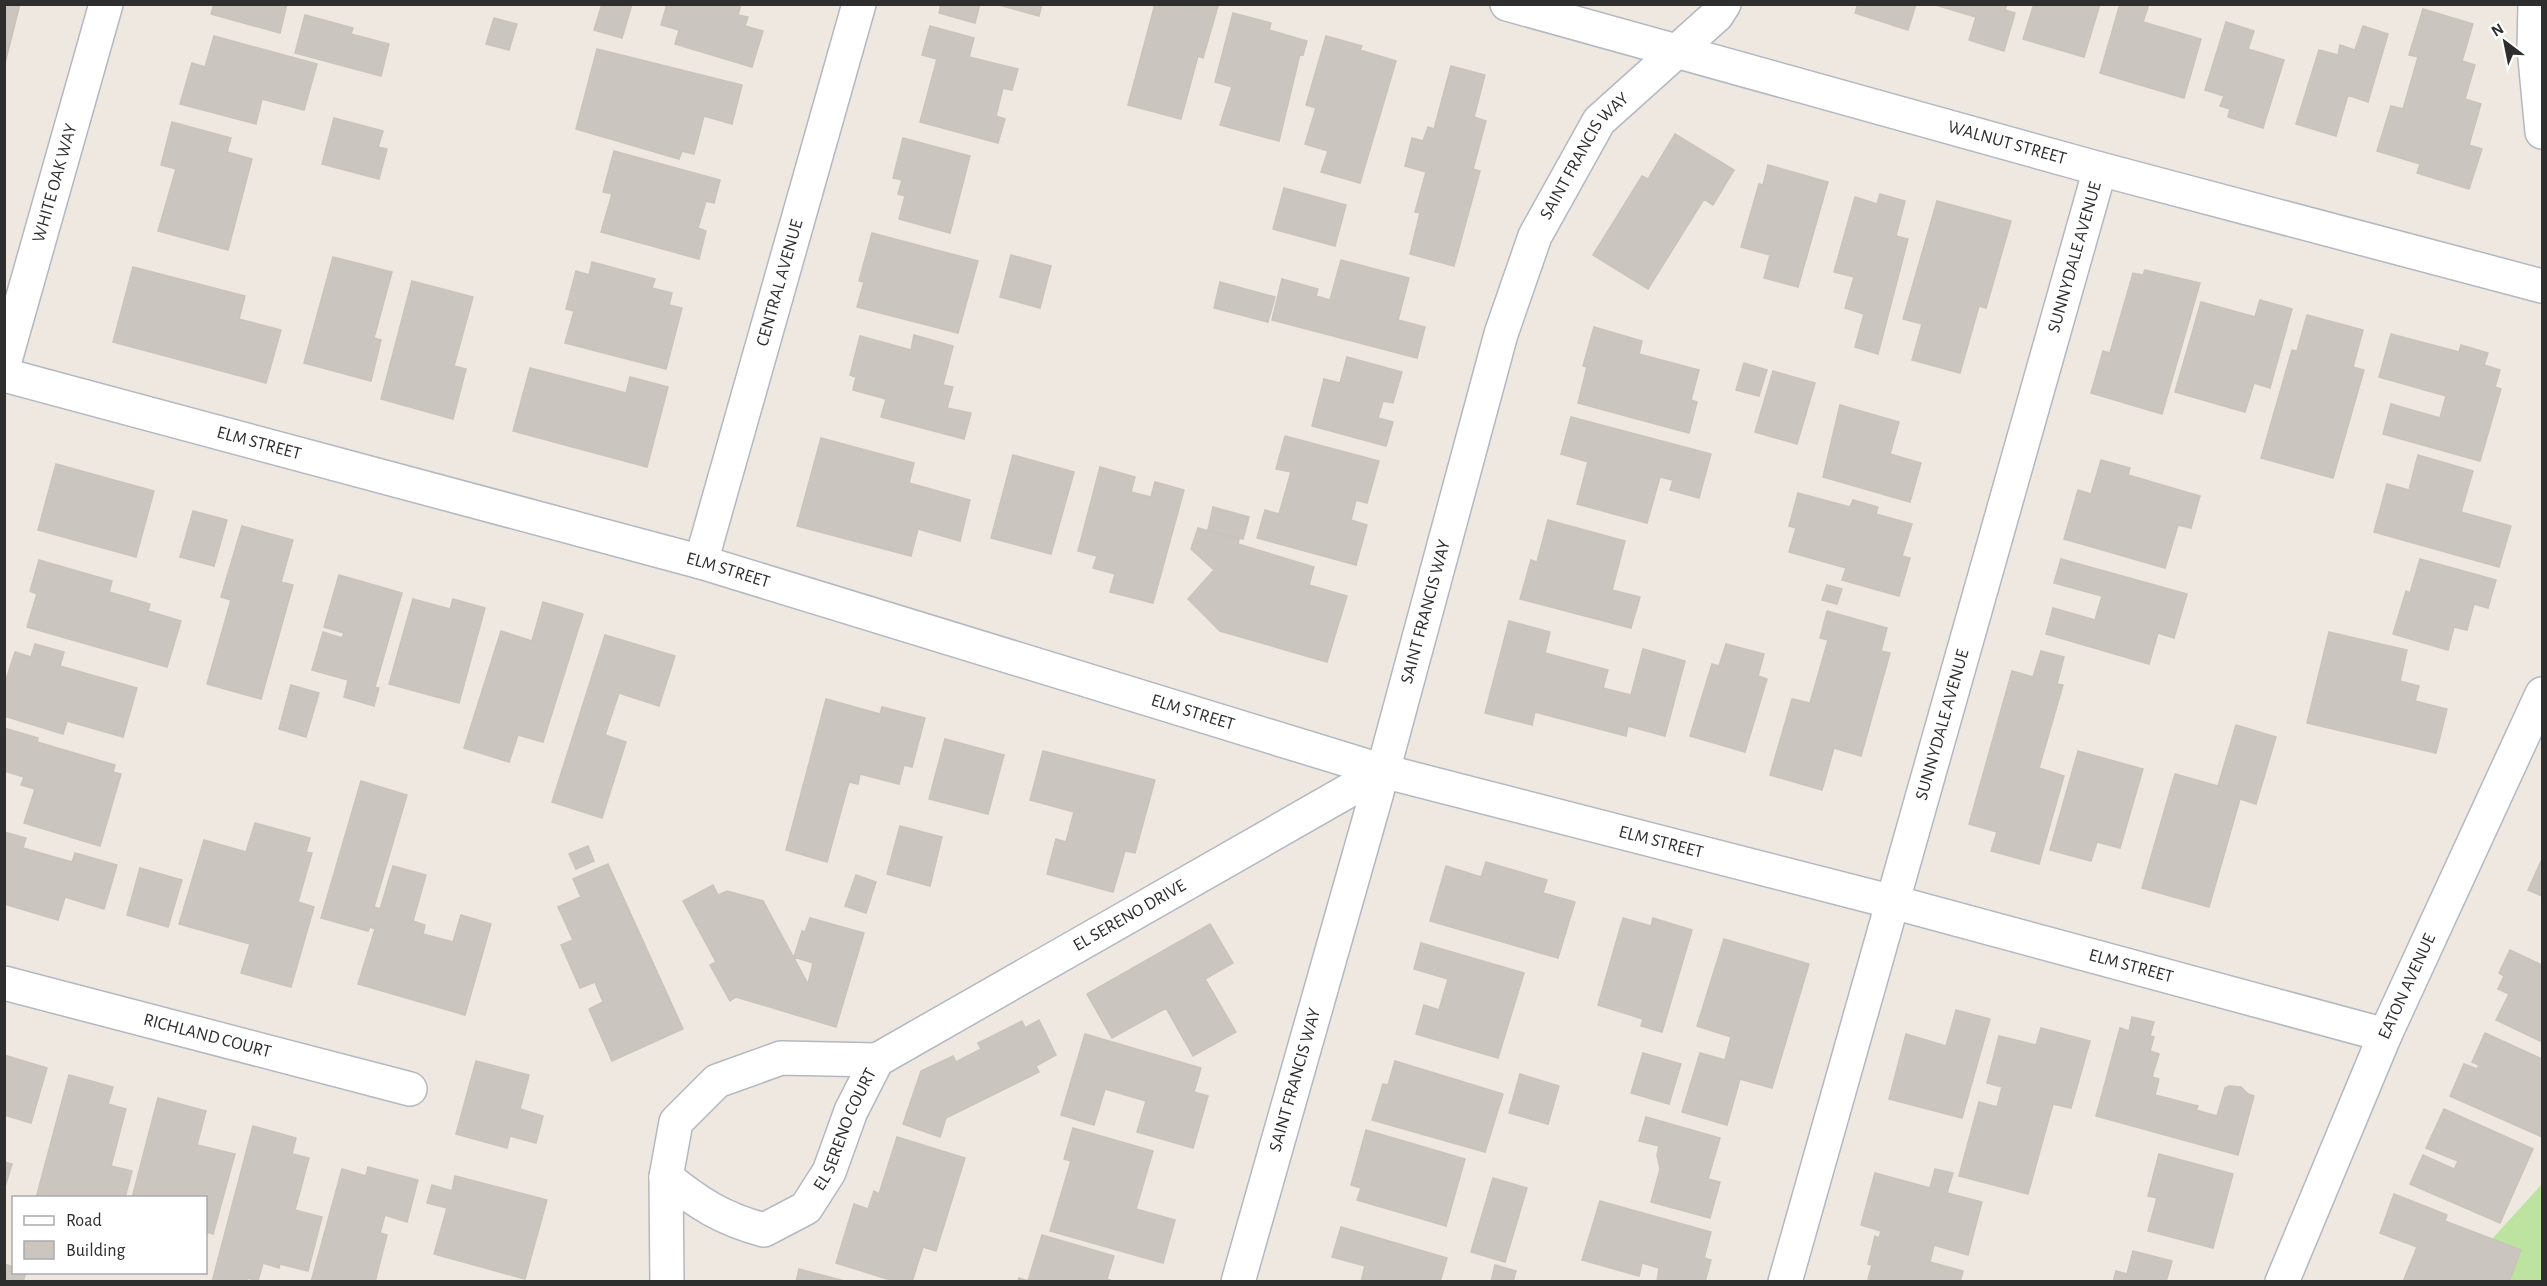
<svg xmlns="http://www.w3.org/2000/svg" width="2547" height="1286" font-family="'Alegreya Sans',sans-serif">
  <style>
    .green { fill: #bde3a0 }
    .building { fill: #cac6bf; stroke: #cac3ba; stroke-width: 1.5 }
    .lines { fill: none; stroke-linecap: round; stroke-linejoin: round }
    .street-casing { stroke: #b4b8c0; stroke-width: 36 }
    .street { stroke: #fff; stroke-width: 33 }
    .labels { text-anchor: middle; dominant-baseline: central; stroke-width: 4.5; stroke-linejoin: round; paint-order: stroke }
    .street-label { font-size: 18px; fill: #2e2e2e; stroke: #fff }
  </style>
  <rect width="100%" height="100%" fill="#eee8e1"/>
  <path class="green" d="M2542,1184V1281H2494L2482,1250Z"/>
  <path class="building" d="M4,4H20L4,67Z
    M214,4H287L280,33L211,14Z
    M602,4H632L622,38L594,30Z
    M667,4H741L738,15L748,17L745,26L763,31L752,67L675,44L679,30L661,25Z
    M941,4H980L975,23L939,13Z
    M995,4H1042L1039,16Z
    M1155,4L1218,6L1203,58L1198,56L1181,119L1128,105Z
    M1858,4H1916L1908,30L1855,13Z
    M1932,4H2007L2005,10L2015,13L2004,51L1969,40L1976,17Z
    M2034,4H2100L2084,57L2023,39Z
    M2120,4H2149L2143,22L2201,39L2184,98L2100,73Z
    M2423,9L2473,24L2462,61L2475,65L2465,99L2481,104L2469,145L2482,149L2469,189L2417,173L2420,164L2377,151L2391,106L2403,109L2418,57L2409,55Z
    M1233,13L1271,23L1269,30L1307,41L1303,55L1300,54L1279,141L1220,125L1232,87L1215,82Z
    M305,15L353,28L351,34L389,44L381,76L295,53Z
    M494,18L517,24L509,50L486,44Z
    M2226,22L2254,31L2248,49L2284,60L2263,128L2228,117L2230,109L2220,106L2224,96L2205,90Z
    M930,26L974,38L969,57L1018,69L1012,90L1003,88L996,116L1005,119L998,143L920,122L937,59L922,55Z
    M2363,26L2388,34L2368,102L2348,95L2336,136L2296,124L2319,50L2338,55L2340,45L2355,50Z
    M214,36L317,64L304,110L262,99L256,124L180,104L192,63L205,67Z
    M1326,36L1362,46L1360,50L1396,61L1360,183L1321,172L1328,151L1305,144L1316,108L1306,105Z
    M597,49L742,85L732,124L704,116L694,154L682,151L679,159L576,129Z
    M1451,66L1485,75L1474,117L1486,121L1473,169L1480,171L1454,266L1410,254L1420,213L1415,212L1426,172L1405,166L1412,138L1423,141L1428,127L1434,129Z
    M334,118L383,131L378,147L387,149L379,179L322,164Z
    M172,122L231,138L227,152L252,159L228,250L158,231L176,169L161,165Z
    M1675,134L1734,170L1713,205L1704,199L1648,289L1593,255L1642,176L1648,179Z
    M903,138L970,156L950,233L899,219L905,196L898,194L902,180L893,178Z
    M614,151L720,180L714,203L706,201L698,228L706,231L699,259L601,232L612,194L603,192Z
    M1768,165L1828,182L1798,287L1764,278L1770,255L1741,247L1759,184L1763,185Z
    M1284,188L1346,205L1335,246L1273,229Z
    M1880,194L1905,201L1896,236L1908,239L1878,354L1855,347L1864,314L1845,308L1854,277L1834,272L1855,197L1877,204Z
    M1937,201L2011,221L1986,308L1979,306L1960,373L1912,360L1922,324L1903,319Z
    M872,233L978,261L958,333L857,307L864,282L859,281Z
    M1011,255L1051,266L1040,308L1000,297Z
    M333,257L392,272L374,338L381,340L371,381L304,363Z
    M1341,260L1409,278L1398,320L1425,327L1417,358L1272,320L1282,279L1318,289L1316,296L1330,300Z
    M592,262L655,279L652,288L672,293L669,305L682,308L666,369L565,343L574,311L566,309L576,271L589,275Z
    M133,267L245,296L239,319L281,330L266,383L113,342Z
    M2145,270L2200,283L2162,414L2091,393L2103,351L2110,353L2133,273L2143,275Z
    M412,281L473,297L454,366L466,369L453,419L381,399Z
    M1220,282L1275,297L1268,322L1214,308Z
    M2260,300L2292,309L2270,388L2254,383L2245,412L2175,392L2201,302L2255,317Z
    M2307,315L2363,330L2353,367L2364,370L2333,478L2261,458L2292,350L2297,351Z
    M1594,327L1642,341L1639,354L1699,370L1691,400L1697,402L1689,433L1578,403L1587,367L1583,366Z
    M2391,334L2459,352L2461,345L2488,353L2484,365L2500,370L2495,387L2501,389L2480,461L2383,434L2391,404L2440,418L2446,396L2379,377Z
    M914,335L953,346L943,385L953,387L947,408L971,413L964,439L881,417L886,399L853,390L856,377L850,375L860,336L911,350Z
    M1347,357L1402,372L1393,403L1383,401L1378,418L1393,422L1386,446L1312,426L1324,379L1340,383Z
    M1744,363L1767,370L1759,396L1736,390Z
    M530,368L626,393L630,377L668,387L647,467L513,431Z
    M1773,371L1815,383L1797,444L1755,432Z
    M1840,405L1899,422L1890,454L1921,463L1910,502L1823,477Z
    M1571,417L1711,454L1699,498L1670,490L1673,480L1660,477L1647,523L1577,504L1588,462L1561,454Z
    M1285,436L1379,461L1367,503L1356,500L1351,520L1367,525L1356,565L1257,538L1265,510L1279,514L1291,472L1276,469Z
    M821,438L914,463L909,483L970,500L960,541L918,529L911,556L797,526Z
    M1013,455L1074,472L1051,554L991,538Z
    M2418,455L2473,471L2461,512L2511,526L2499,567L2374,532L2387,484L2409,490Z
    M2101,460L2130,468L2128,475L2200,496L2191,528L2178,525L2165,568L2064,539L2078,490L2091,494Z
    M56,464L154,491L136,557L38,530Z
    M1100,467L1135,477L1131,492L1151,497L1155,482L1184,490L1153,603L1110,592L1115,574L1093,568L1097,556L1078,551Z
    M1798,493L1850,507L1853,500L1878,507L1876,514L1912,524L1902,556L1910,558L1899,596L1842,580L1846,568L1789,552L1796,528L1789,526Z
    M1213,507L1249,517L1243,539L1208,530Z
    M193,511L227,520L214,566L180,557Z
    M1548,520L1625,541L1612,590L1640,597L1631,628L1520,599L1531,560L1537,562Z
    M242,526L293,540L281,582L293,585L261,699L207,684L231,600L221,597Z
    M1198,528L1239,539L1238,544L1314,567L1309,585L1347,596L1327,662L1220,631L1188,599L1214,570L1191,549Z
    M2061,559L2187,594L2174,638L2158,633L2149,664L2046,634L2053,608L2095,620L2102,596L2054,583Z
    M2420,559L2496,580L2488,608L2474,604L2467,630L2454,627L2448,650L2393,634L2406,591L2410,593Z
    M39,560L112,581L109,592L150,604L148,611L181,621L167,667L27,627L37,594L30,591Z
    M339,575L402,593L375,687L379,688L374,706L344,697L348,680L312,670L323,632L342,638L344,633L324,627Z
    M1827,585L1842,589L1837,604L1822,600Z
    M413,599L450,609L453,599L485,608L459,703L389,684Z
    M543,602L583,614L543,742L518,735L509,762L464,748L501,631L532,641Z
    M1827,611L1887,628L1881,651L1890,653L1861,756L1834,748L1822,790L1770,775L1792,699L1810,703L1828,640L1820,638Z
    M1509,621L1550,632L1545,653L1608,670L1603,688L1631,695L1643,649L1685,661L1665,736L1628,726L1626,736L1535,712L1532,725L1485,713Z
    M2329,632L2407,650L2400,681L2419,686L2415,701L2447,709L2436,753L2307,723Z
    M605,635L675,656L659,706L619,693L605,735L626,742L602,818L552,802Z
    M35,644L64,652L60,666L137,688L123,737L67,721L63,734L4,716V686L15,652L31,657Z
    M1726,644L1764,654L1758,676L1767,679L1745,752L1690,736L1712,664L1719,666Z
    M2041,651L2064,657L2057,684L2063,685L2039,768L2064,776L2039,864L1991,851L1997,832L1969,824L2012,671L2033,677Z
    M291,685L319,693L306,737L279,729Z
    M826,699L880,714L882,707L925,718L912,767L904,765L899,784L860,774L858,784L849,782L827,862L786,850Z
    M2236,725L2276,737L2256,804L2240,799L2209,907L2142,888L2175,774L2218,786Z
    M4,728L38,738L37,742L115,765L113,772L121,774L100,846L24,823L35,789L21,785L24,777L4,771Z
    M945,739L1004,755L988,814L929,799Z
    M1043,751L1155,780L1135,853L1125,851L1113,892L1047,874L1056,839L1066,842L1074,812L1030,800Z
    M2078,751L2143,769L2120,848L2097,842L2091,861L2050,850Z
    M361,781L407,795L374,907L380,909L393,866L426,875L413,921L425,925L423,934L453,942L461,915L491,924L465,1015L358,984L375,929L370,927L368,931L321,918Z
    M255,823L310,838L306,852L312,853L298,902L314,907L291,987L241,973L250,944L179,924L204,840L246,852Z
    M900,826L942,837L930,886L887,874Z
    M4,832L26,838L23,848L72,862L75,853L117,865L104,909L65,897L58,920L4,904Z
    M588,846L594,861L576,869L569,854Z
    M2542,859V896L2528,890Z
    M1486,862L1547,880L1543,893L1575,902L1558,958L1430,921L1446,866L1481,877Z
    M608,864L683,1029L612,1061L589,1009L603,1002L595,982L580,988L561,945L573,940L558,907L581,897L573,879Z
    M140,868L182,880L168,927L127,915Z
    M856,875L876,882L866,913L845,906Z
    M713,885L718,895L727,891L763,901L808,984L813,963L794,957L802,931L805,932L810,918L864,933L836,1027L736,997L730,1001L710,965L716,962L683,901Z
    M1623,918L1651,926L1653,918L1692,930L1662,1032L1641,1026L1643,1019L1598,1005Z
    M1210,924L1233,963L1205,979L1236,1032L1193,1056L1166,1008L1112,1038L1087,994Z
    M1724,939L1809,964L1772,1088L1740,1079L1727,1125L1682,1112L1700,1053L1725,1060L1731,1037L1697,1026Z
    M1421,943L1524,973L1498,1058L1416,1034L1424,1005L1439,1010L1448,979L1414,969Z
    M2510,950L2542,965V1042L2496,1020L2509,994L2498,989L2504,976L2499,973Z
    M1956,1010L1990,1019L1962,1118L1889,1099L1906,1034L1946,1046Z
    M2132,1017L2154,1022L2150,1036L2154,1037L2150,1051L2159,1054L2152,1077L2159,1079L2155,1095L2198,1106L2196,1110L2217,1116L2225,1088L2229,1086L2241,1087L2248,1094L2254,1096L2238,1155L2096,1116L2120,1028L2129,1031Z
    M1039,1020L1056,1055L1036,1066L1039,1072L946,1118L940,1137L903,1124L921,1071L953,1056L956,1062L981,1049L978,1043L1022,1021L1025,1028Z
    M2041,1028L2090,1041L2071,1108L2053,1104L2028,1194L1959,1176L1979,1102L1997,1107L2002,1087L1987,1083L1999,1036L2036,1045Z
    M2485,1033L2542,1059V1137L2450,1096L2464,1064L2477,1069L2479,1065L2472,1062Z
    M1085,1034L1201,1068L1194,1092L1208,1096L1193,1148L1137,1132L1146,1101L1105,1089L1094,1125L1061,1115Z
    M1643,1053L1681,1064L1669,1104L1631,1093Z
    M4,1055L47,1068L31,1123L4,1115Z
    M476,1061L529,1075L520,1109L543,1116L536,1143L510,1136L507,1148L456,1134Z
    M1395,1061L1503,1094L1485,1152L1372,1120L1383,1084L1388,1085Z
    M1520,1074L1559,1086L1548,1124L1509,1113Z
    M69,1075L113,1087L108,1104L126,1109L111,1166L132,1171L125,1198H36Z
    M158,1098L206,1111L197,1145L235,1154L213,1234L206,1232V1198H132Z
    M2444,1109L2533,1149L2500,1223L2410,1184L2423,1155L2454,1169L2458,1161L2426,1148Z
    M1646,1117L1720,1138L1708,1179L1720,1182L1710,1218L1651,1202L1660,1169L1657,1155L1659,1146L1639,1141Z
    M253,1126L296,1138L292,1154L309,1158L295,1210L322,1217L308,1271L280,1264L279,1268L263,1263L258,1281L248,1278L247,1282H212Z
    M1073,1128L1153,1151L1136,1209L1175,1220L1163,1263L1050,1231L1071,1161L1064,1159Z
    M1366,1130L1465,1159L1446,1226L1357,1200L1361,1188L1351,1185Z
    M897,1137L965,1158L936,1251L923,1247L912,1282H897L836,1263L854,1204L868,1209L874,1191L879,1194Z
    M2159,1154L2233,1174L2213,1248L2148,1231L2157,1198L2148,1196Z
    M4,1162L12,1164L4,1190Z
    M368,1167L418,1180L407,1222L385,1215L380,1233L387,1235L375,1282H311L342,1169L366,1176Z
    M1935,1169L1953,1173L1947,1193L1982,1202L1968,1255L1934,1245L1930,1262L1963,1271L1960,1282H1877L1868,1279L1872,1265L1868,1264L1875,1236L1879,1238L1881,1231L1861,1225L1875,1173L1930,1188Z
    M455,1176L547,1200L525,1279L434,1254L447,1208L427,1203L432,1185L452,1191Z
    M1493,1178L1527,1188L1505,1262L1471,1252Z
    M2394,1194L2447,1215L2445,1221L2521,1250L2509,1282H2403L2417,1247L2380,1233Z
    M1600,1201L1711,1232L1704,1258L1711,1260L1705,1282H1657L1659,1268L1642,1263L1639,1276L1582,1260Z
    M1341,1227L1447,1258L1440,1282H1361L1365,1266L1332,1257Z
    M1042,1235L1114,1256L1107,1279L1115,1282H1018L1019,1278L1028,1281Z
    M2133,1251L2172,1261L2166,1282H2113L2116,1271L2127,1274Z
    M4,1264L14,1267V1272H26L23,1282H4Z
    M1495,1265L1516,1271L1513,1282H1491Z
    M799,1269L848,1282H796Z"/>
  <g class="lines">
    <g class="street-casing">
      <g id="street">
        <path id="s1" d="M1507,4L2100,169L2542,286"/>
        <path d="M2535,4L2534,48L2542,132"/>
        <path id="s2" d="M4,364L106,4"/>
        <path id="s3" d="M4,375L701,562L1383,771L1893,902L2385,1035"/>
        <path id="s4" d="M701,562L859,4"/>
        <path id="s5" d="M4,983L410,1089"/>
        <path id="s6" d="M877,1060L1383,771"/>
        <path id="s7" d="M666,1177C699,1204 723,1219 764,1230L806,1208L829,1172L851,1111L877,1060"/>
        <path d="M667,1282L666,1177L676,1122L717,1081L781,1058L877,1060"/>
        <path id="s8" d="M1238,1282L1383,771L1501,334L1535,236L1599,121L1717,15L1724,4"/>
        <path id="s9" d="M1785,1282L2100,169"/>
        <path id="s10" d="M2282,1282L2385,1035L2542,694"/>
      </g>
    </g>
    <use href="#street" class="street"/>
  </g>
  <g class="labels">
    <g class="street-label">
      <text stroke="none"><textPath href="#s1" startOffset="519">WALNUT STREET</textPath></text>
      <text stroke="none"><textPath href="#s8" startOffset="1182">SAINT FRANCIS WAY</textPath></text>
      <text stroke="none"><textPath href="#s2" startOffset="188">WHITE OAK WAY</textPath></text>
      <text stroke="none"><textPath href="#s9" startOffset="1065">SUNNYDALE AVENUE</textPath></text>
      <text stroke="none"><textPath href="#s4" startOffset="290">CENTRAL AVENUE</textPath></text>
      <text stroke="none"><textPath href="#s3" startOffset="264">ELM STREET</textPath></text>
      <text stroke="none"><textPath href="#s3" startOffset="750">ELM STREET</textPath></text>
      <text stroke="none"><textPath href="#s8" startOffset="696">SAINT FRANCIS WAY</textPath></text>
      <text stroke="none"><textPath href="#s3" startOffset="1236">ELM STREET</textPath></text>
      <text stroke="none"><textPath href="#s9" startOffset="579">SUNNYDALE AVENUE</textPath></text>
      <text stroke="none"><textPath href="#s3" startOffset="1722">ELM STREET</textPath></text>
      <text stroke="none"><textPath href="#s6" startOffset="291">EL SERENO DRIVE</textPath></text>
      <text stroke="none"><textPath href="#s3" startOffset="2208">ELM STREET</textPath></text>
      <text stroke="none"><textPath href="#s10" startOffset="321">EATON AVENUE</textPath></text>
      <text stroke="none"><textPath href="#s5" startOffset="210">RICHLAND COURT</textPath></text>
      <text stroke="none"><textPath href="#s8" startOffset="210">SAINT FRANCIS WAY</textPath></text>
      <text stroke="none"><textPath href="#s7" startOffset="248">EL SERENO COURT</textPath></text>
    </g>
  </g>
  <rect width="2547" height="1286" fill="none" stroke="#2e2e2e" stroke-width="12"/>
  <rect x="12" y="1196" width="195" height="78" fill="#ffffff" stroke="#ababab" stroke-width="1.5"/>
  <rect x="24" y="1216" width="30" height="9" fill="#ffffff" stroke="#ababab" stroke-width="1.5"/>
  <text x="66" y="1226" font-size="18" fill="#2e2e2e">Road</text>
  <rect x="24" y="1241" width="30" height="18" fill="#cac6bf" stroke="#ababab" stroke-width="1.5"/>
  <text x="66" y="1256" font-size="18" fill="#2e2e2e">Building</text>
  <g transform="translate(2505 42) rotate(328)" stroke="#ffffff" stroke-width="4.5" paint-order="stroke">
  <path d="M0-4.5L10 22L0 15L-10 22Z" fill="#2e2e2e"/>
  <text y="-9" font-size="16" font-weight="bold" text-anchor="middle" fill="#2e2e2e">N</text>
  </g>
</svg>
